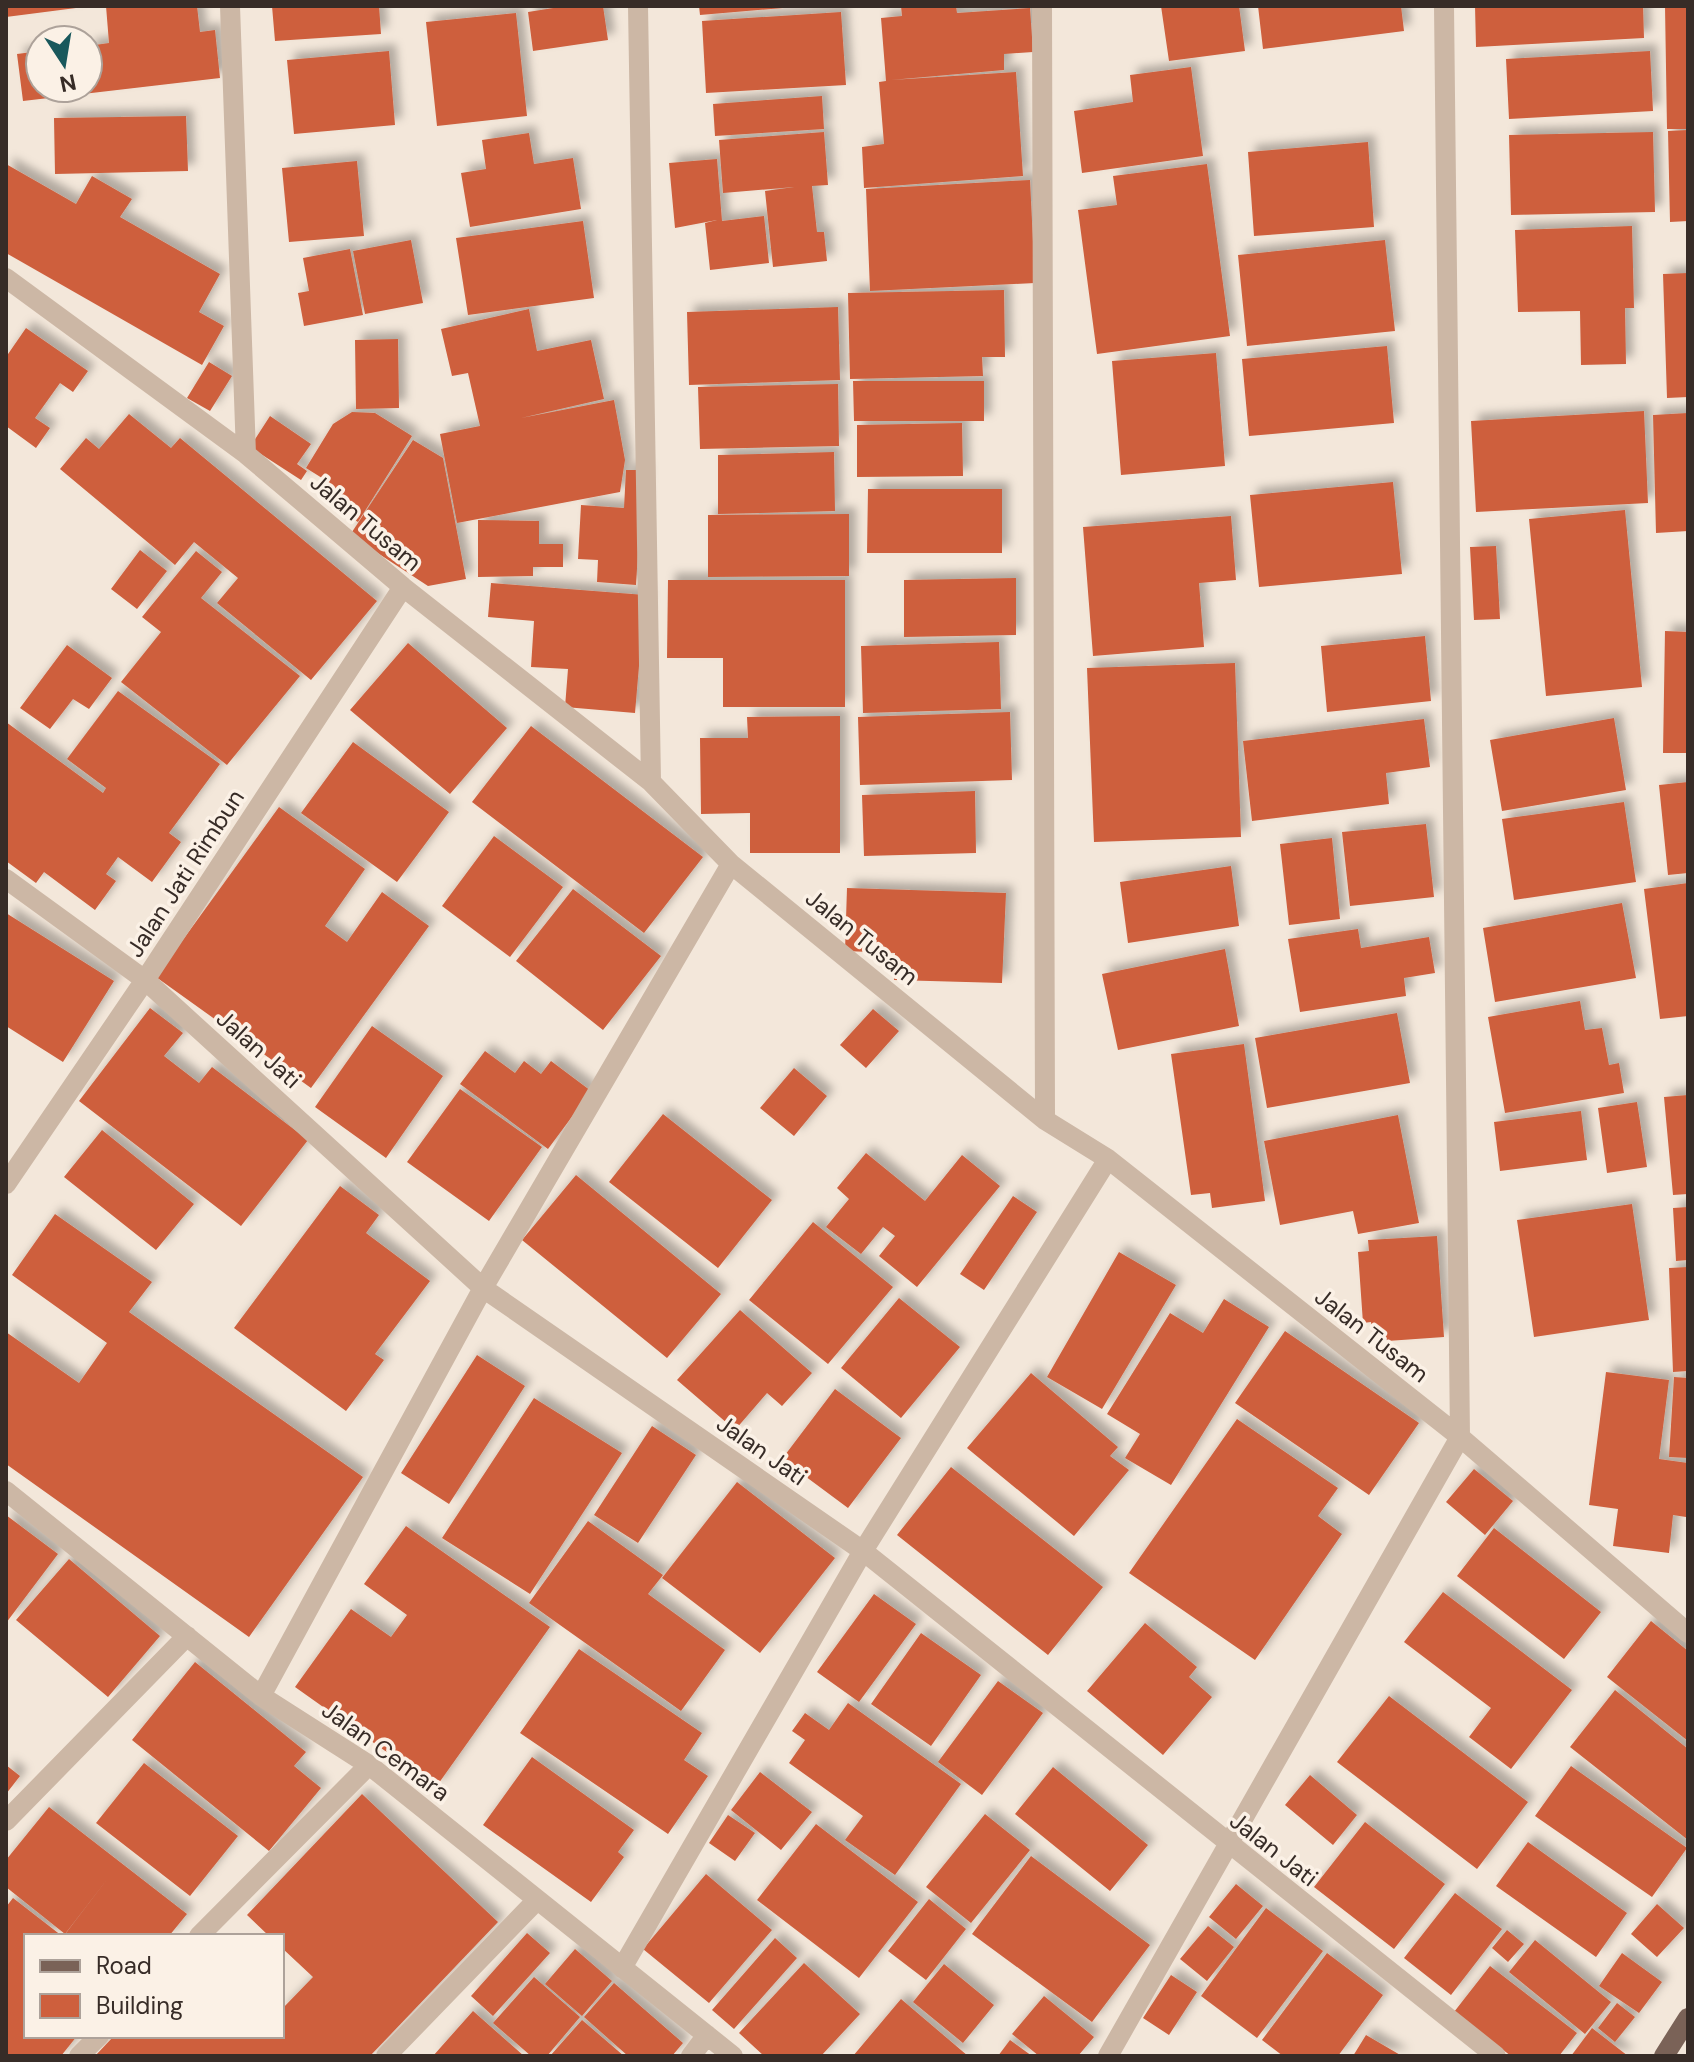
<svg xmlns="http://www.w3.org/2000/svg" width="1694" height="2062" font-family="'DM Sans',sans-serif">
  <style>
    .building { fill: #ce5f3d; filter: url(#shadow) }
    .lines { fill: none; stroke-linecap: round; stroke-linejoin: round }
    .minor { stroke: #ccb7a5; stroke-width: 20 }
    .primary { stroke: #7a6257; stroke-width: 20 }
    .labels { text-anchor: middle; dominant-baseline: central; stroke-width: 7; stroke-linejoin: round; paint-order: stroke }
    .street-label { font-size: 24px; fill: #372c27; stroke: #fbf1e6 }
  </style>
  <defs>
    <filter id="shadow"><feDropShadow dx="7" dy="-7" stdDeviation="4" flood-color="#0004"/></filter>
  </defs>
  <rect width="100%" height="100%" fill="#f3e7da"/>
  <path class="building" d="M6,6H76V8L6,17Z
    M106,6H197L200,32L215,30L220,78L23,101L17,54L40,51V88H88V46L109,43Z
    M272,6H379L381,34L275,41Z
    M566,6H603L608,40L533,51L528,12Z
    M699,6H783V8L700,15Z
    M901,6H956L957,13L1030,8L1033,52L1004,54V70L891,80L1016,72L1023,176L864,188L862,147L884,144L879,82L886,81L881,18L902,16Z
    M1161,6H1239L1245,51L1169,61Z
    M1258,6H1401L1404,31L1263,49Z
    M1475,6H1643L1644,38L1476,47Z
    M1665,6H1688V129H1667Z
    M841,12L846,85L706,93L702,21Z
    M516,13L527,116L437,126L426,22Z
    M389,51L395,125L294,134L287,60Z
    M1650,51L1653,111L1509,119L1506,59Z
    M1191,67L1203,156L1082,173L1074,111L1133,102L1130,75Z
    M822,96L824,129L715,136L713,104Z
    M186,116L188,171L55,174L54,118Z
    M1688,130V221L1670,222L1668,131Z
    M824,132L828,185L812,186L817,232H824L827,261L773,267L765,191L794,187L723,193L719,140Z
    M1653,132L1655,212L1511,215L1509,135Z
    M529,133L534,164L573,158L581,209L470,227L461,173L486,169L482,140Z
    M1368,142L1374,227L1254,236L1248,152Z
    M717,159L722,221L764,216L769,263L710,270L705,223L717,220L675,228L669,163Z
    M357,161L364,236L289,242L282,168Z
    M6,164L76,204L92,176L132,199L120,217L220,274L199,312L224,326L202,365L6,253Z
    M1207,164L1230,336L1097,354L1078,210L1117,205L1113,176Z
    M1030,180L1035,283L870,291L866,189Z
    M583,221L594,298L468,315L456,238Z
    M1632,226L1634,308H1625L1626,364L1581,365L1580,311L1518,312L1515,230Z
    M411,240L423,303L365,314L353,251Z
    M1385,240L1395,331L1247,346L1238,255Z
    M350,249L363,315L304,326L298,293L309,291L303,258Z
    M1688,273V397L1667,398L1663,274Z
    M1004,290L1005,357H982L983,376L850,379L848,293Z
    M838,307L840,380L689,385L687,312Z
    M529,309L537,351L591,340L604,399L521,418L614,400L625,460L620,492L457,523L440,434L480,426L468,373L452,376L441,329Z
    M26,328L88,371L73,392L60,383L35,418L50,428L36,448L6,426V357Z
    M398,339L399,408L356,409L355,340Z
    M1387,346L1394,423L1249,436L1242,359Z
    M1216,353L1225,466L1121,475L1112,361Z
    M209,362L232,376L210,411L187,398Z
    M853,381H984V421H854Z
    M838,384L839,446L700,449L698,387Z
    M1644,411L1648,503L1476,512L1471,421Z
    M352,412L375,413L412,436L358,522L321,499L330,483L306,468L333,424Z
    M1688,413V531L1656,533L1653,415Z
    M129,414L171,448L180,438L377,601L311,680L217,603L238,578L194,542L175,565L60,469L86,438L99,449Z
    M270,416L311,444L297,464L307,471L301,480L250,447Z
    M962,423L963,476L857,477V425Z
    M413,440L443,458L466,579L428,586L350,535Z
    M834,452L835,511L718,514V455Z
    M626,470H643L636,585L597,582L598,560L578,559L581,505L624,508Z
    M1393,482L1402,574L1259,587L1250,495Z
    M868,489H1002V553H867Z
    M1625,510L1642,687L1546,696L1529,519Z
    M849,514V576L708,577V515Z
    M1231,516L1236,580L1199,583L1204,647L1093,656L1083,527Z
    M478,520L539,521V544H563V567H533V576L478,577Z
    M1496,546L1500,619L1474,620L1470,547Z
    M140,550L167,571L137,609L111,589Z
    M196,551L222,572L201,598L300,676L227,765L121,682L161,632L142,617Z
    M1016,578V635L904,637V580Z
    M668,580H845V707H723V658H667Z
    M491,583L645,595L635,713L565,707L568,669L531,667L534,621L488,617Z
    M1665,631L1688,632V753H1663Z
    M1425,636L1431,701L1327,712L1321,646Z
    M999,642L1001,709L863,713L861,646Z
    M408,643L507,728L450,794L350,710Z
    M67,645L112,678L89,709L73,699L50,729L20,708Z
    M1235,663L1241,837L1094,842L1087,668Z
    M118,691L220,764L169,833L181,842L152,882L118,857L106,874L116,881L95,910L44,872L36,883L6,861V722L103,793L106,788L67,759Z
    M1010,712L1012,780L860,785L858,717Z
    M840,716V853H750V813L701,814L700,738H748L747,717Z
    M1614,718L1626,790L1502,811L1490,740Z
    M1424,719L1430,767L1386,773L1389,804L1252,821L1243,741Z
    M531,726L703,857L644,933L472,802Z
    M353,742L449,812L397,882L301,813Z
    M1688,782V873L1668,875L1659,785Z
    M975,791L976,853L864,856L862,795Z
    M1624,802L1636,882L1514,900L1502,819Z
    M279,807L365,869L325,926L347,942L382,892L429,926L311,1088L156,977Z
    M1426,824L1434,897L1350,906L1342,832Z
    M494,836L563,887L510,957L442,906Z
    M1332,838L1340,919L1289,925L1280,844Z
    M1231,866L1239,926L1128,943L1120,882Z
    M1688,883V1016L1660,1019L1644,889Z
    M847,888L1006,893L1002,983L894,980L895,953L845,951Z
    M573,889L661,956L603,1030L516,961Z
    M1622,903L1636,978L1495,1002L1483,928Z
    M6,913L114,981L63,1062L6,1026Z
    M1358,929L1361,948L1429,937L1435,973L1404,978L1406,996L1300,1012L1288,939Z
    M1225,949L1239,1026L1118,1050L1102,974Z
    M1580,1001L1585,1030L1602,1028L1609,1065L1619,1063L1624,1093L1505,1113L1488,1017Z
    M150,1008L183,1033L164,1056L199,1083L212,1067L308,1140L241,1226L79,1101Z
    M873,1009L899,1031L866,1068L840,1045Z
    M1397,1013L1410,1083L1267,1108L1255,1038Z
    M372,1026L443,1076L386,1158L315,1107Z
    M1244,1044L1265,1201L1212,1208L1210,1193L1191,1195L1171,1054Z
    M485,1051L515,1073L524,1061L541,1074L551,1061L591,1091L548,1149L460,1084Z
    M794,1068L827,1096L794,1136L760,1108Z
    M460,1089L542,1147L489,1221L407,1162Z
    M1688,1095V1194L1673,1195L1664,1097Z
    M1637,1102L1647,1167L1607,1173L1598,1108Z
    M1581,1111L1587,1160L1500,1171L1494,1122Z
    M663,1114L772,1200L718,1268L609,1182Z
    M1398,1115L1419,1223L1358,1234L1353,1211L1280,1225L1264,1141Z
    M102,1130L194,1204L156,1250L64,1177Z
    M866,1153L925,1201L962,1155L1000,1186L917,1287L879,1256L895,1236L883,1227L861,1254L826,1227L849,1199L837,1188Z
    M576,1175L721,1294L667,1358L522,1240Z
    M340,1186L379,1215L366,1233L430,1281L375,1354L384,1360L346,1411L234,1328Z
    M1013,1196L1037,1212L984,1290L960,1274Z
    M1632,1204L1649,1320L1534,1337L1517,1220Z
    M1688,1207V1260L1676,1261L1673,1208Z
    M55,1214L152,1282L129,1312L363,1477L249,1637L6,1464V1332L79,1383L107,1343L12,1275Z
    M813,1222L893,1287L828,1364L749,1300Z
    M1437,1236L1444,1337L1373,1342L1371,1322L1363,1323L1358,1252L1369,1251L1368,1240Z
    M1119,1252L1176,1285L1102,1409L1047,1377Z
    M1688,1267V1371L1673,1372L1669,1268Z
    M899,1298L960,1347L901,1418L841,1368Z
    M1224,1299L1269,1327L1171,1485L1125,1458L1140,1434L1107,1414L1170,1313L1203,1333Z
    M740,1310L812,1373L782,1406L767,1393L735,1430L677,1380Z
    M1285,1331L1419,1423L1369,1495L1235,1403Z
    M477,1355L525,1386L449,1504L401,1473Z
    M1606,1372L1669,1380L1659,1459L1688,1463V1504L1686,1517L1673,1515L1669,1553L1613,1546L1618,1509L1589,1505Z
    M1031,1373L1118,1447L1110,1456L1129,1470L1074,1536L967,1448Z
    M1674,1377L1688,1378V1458L1669,1457Z
    M835,1389L901,1438L848,1508L782,1459Z
    M534,1398L622,1453L530,1594L442,1538Z
    M1237,1419L1338,1488L1318,1516L1342,1534L1255,1660L1129,1573Z
    M652,1426L696,1455L638,1543L594,1515Z
    M951,1467L1103,1587L1048,1655L897,1535Z
    M1474,1469L1513,1501L1485,1535L1446,1502Z
    M737,1482L835,1558L760,1653L662,1578Z
    M6,1515L58,1554L6,1623Z
    M588,1521L663,1575L648,1594L725,1650L681,1711L529,1603Z
    M406,1526L550,1627L436,1787L295,1687L351,1609L391,1637L407,1615L364,1584Z
    M1494,1528L1601,1612L1564,1659L1457,1576Z
    M69,1559L160,1636L108,1697L16,1620Z
    M1443,1592L1572,1690L1511,1769L1469,1737L1491,1708L1404,1642Z
    M874,1594L916,1624L859,1702L817,1672Z
    M1651,1621L1688,1651V1741L1607,1677Z
    M1145,1623L1197,1667L1189,1677L1212,1697L1163,1755L1087,1691Z
    M921,1633L981,1675L931,1746L871,1704Z
    M579,1649L702,1733L684,1760L708,1776L668,1834L520,1733Z
    M195,1662L306,1752L294,1766L321,1788L269,1851L132,1740Z
    M998,1681L1043,1713L982,1795L938,1762Z
    M1615,1690L1688,1749V1840L1570,1747Z
    M1389,1696L1528,1802L1477,1869L1337,1762Z
    M848,1703L961,1784L895,1875L845,1840L863,1816L789,1763L805,1740L792,1731L805,1713L829,1730Z
    M532,1757L634,1830L618,1852L624,1857L591,1902L483,1825Z
    M144,1763L238,1836L190,1896L96,1823Z
    M6,1765L20,1776L6,1794Z
    M1571,1766L1687,1848L1652,1897L1535,1816Z
    M1053,1767L1148,1845L1110,1891L1015,1814Z
    M760,1772L812,1812L781,1850L731,1810Z
    M1310,1775L1357,1815L1333,1845L1285,1805Z
    M362,1794L498,1922L370,2056H95L114,2036H282V2009L313,1977L282,1948V1936H269L247,1915Z
    M49,1807L187,1914L169,1936L66,1933L112,1873L65,1934L6,1887V1860Z
    M985,1814L1030,1850L971,1923L926,1887Z
    M728,1815L755,1833L735,1861L709,1843Z
    M1365,1822L1445,1884L1394,1949L1314,1887Z
    M816,1824L918,1902L859,1978L757,1900Z
    M1528,1842L1627,1913L1596,1957L1496,1886Z
    M1031,1856L1150,1945L1092,2022L972,1934Z
    M706,1874L772,1930L709,2003L643,1949Z
    M1236,1884L1263,1906L1236,1939L1209,1917Z
    M1455,1893L1502,1929L1451,1995L1404,1958Z
    M13,1898L62,1936H26V2036H77L61,2056H6V1907Z
    M929,1899L966,1929L926,1980L888,1951Z
    M1657,1904L1684,1928L1657,1957L1631,1934Z
    M1266,1908L1323,1951L1257,2038L1201,1996Z
    M1208,1926L1234,1947L1207,1981L1180,1959Z
    M1507,1930L1524,1944L1508,1962L1492,1948Z
    M527,1933L550,1953L493,2016L471,1996Z
    M775,1938L797,1958L734,2029L712,2010Z
    M1535,1940L1611,2002L1585,2034L1509,1972Z
    M575,1949L612,1981L582,2016L545,1984Z
    M1327,1953L1383,1995L1338,2056H1283L1262,2040Z
    M1622,1953L1662,1982L1639,2013L1599,1986Z
    M804,1963L860,2014L821,2056H764L739,2033Z
    M944,1964L994,2005L963,2043L913,2002Z
    M1490,1966L1577,2033L1559,2056H1511L1454,2012Z
    M1171,1975L1197,1992L1169,2035L1143,2018Z
    M534,1977L580,2017L547,2056H531L493,2023Z
    M614,1983L683,2043L672,2056H628L584,2017Z
    M1044,1996L1094,2037L1078,2056H1039L1012,2034Z
    M901,1999L968,2056H853Z
    M1617,2003L1635,2017L1615,2042L1598,2028Z
    M473,2011L524,2056H433Z
    M582,2020L624,2056H550Z
    M1592,2028L1628,2056H1571Z
    M1366,2035L1402,2056H1353Z
    M1010,2040L1032,2056H998Z"/>
  <g class="lines">
    <path class="minor" d="M230,6L246,454
      M638,6L651,782
      M1042,6L1045,1120
      M6,278L246,454L403,587L651,782L731,864L1045,1120L1108,1159L1460,1437L1688,1633
      M6,879L145,980L483,1288L863,1551L1496,2056
      M6,1184L145,980L403,587
      M6,1491L261,1696L369,1765L733,2056
      M261,1696L483,1288L731,864
      M6,1821L187,1636
      M199,1936L369,1765
      M622,1968L863,1551L1108,1159
      M79,2056L99,2036
      M386,2056L537,1900
      M691,2056L707,2035
      M1108,2056L1460,1437L1444,6"/>
    <path class="primary" d="M1664,2056L1688,2018"/>
  </g>
  <g class="labels">
    <g class="street-label">
      <text transform="translate(366 522) rotate(40)">Jalan Tusam</text>
      <text transform="translate(185 873) rotate(-57)">Jalan Jati Rimbun</text>
      <text transform="translate(862 937) rotate(39)">Jalan Tusam</text>
      <text transform="translate(259 1049) rotate(42)">Jalan Jati</text>
      <text transform="translate(1372 1335) rotate(38)">Jalan Tusam</text>
      <text transform="translate(762 1450) rotate(35)">Jalan Jati</text>
      <text transform="translate(386 1751) rotate(36)">Jalan Cemara</text>
      <text transform="translate(1274 1849) rotate(38)">Jalan Jati</text>
    </g>
  </g>
  <rect width="1694" height="2062" fill="none" stroke="#372c27" stroke-width="16"/>
  <rect x="24" y="1934" width="260" height="104" fill="#fbf1e6" stroke="#ada29a" stroke-width="2"/>
  <rect x="40" y="1960" width="40" height="12" fill="#7a6257" stroke="#ada29a" stroke-width="2"/>
  <text x="96" y="1974" font-size="24" fill="#372c27">Road</text>
  <rect x="40" y="1994" width="40" height="24" fill="#ce5f3d" stroke="#ada29a" stroke-width="2"/>
  <text x="96" y="2014" font-size="24" fill="#372c27">Building</text>
  <g transform="translate(64 64) rotate(168)"><circle r="38" fill="#fbf1e6" stroke="#ada29a" stroke-width="2"/>
  <path d="M0-6L14 30L0 20L-14 30Z" fill="#19585c"/>
  <text y="-12" font-size="22" font-weight="bold" text-anchor="middle" fill="#372c27">N</text>
  </g>
</svg>
